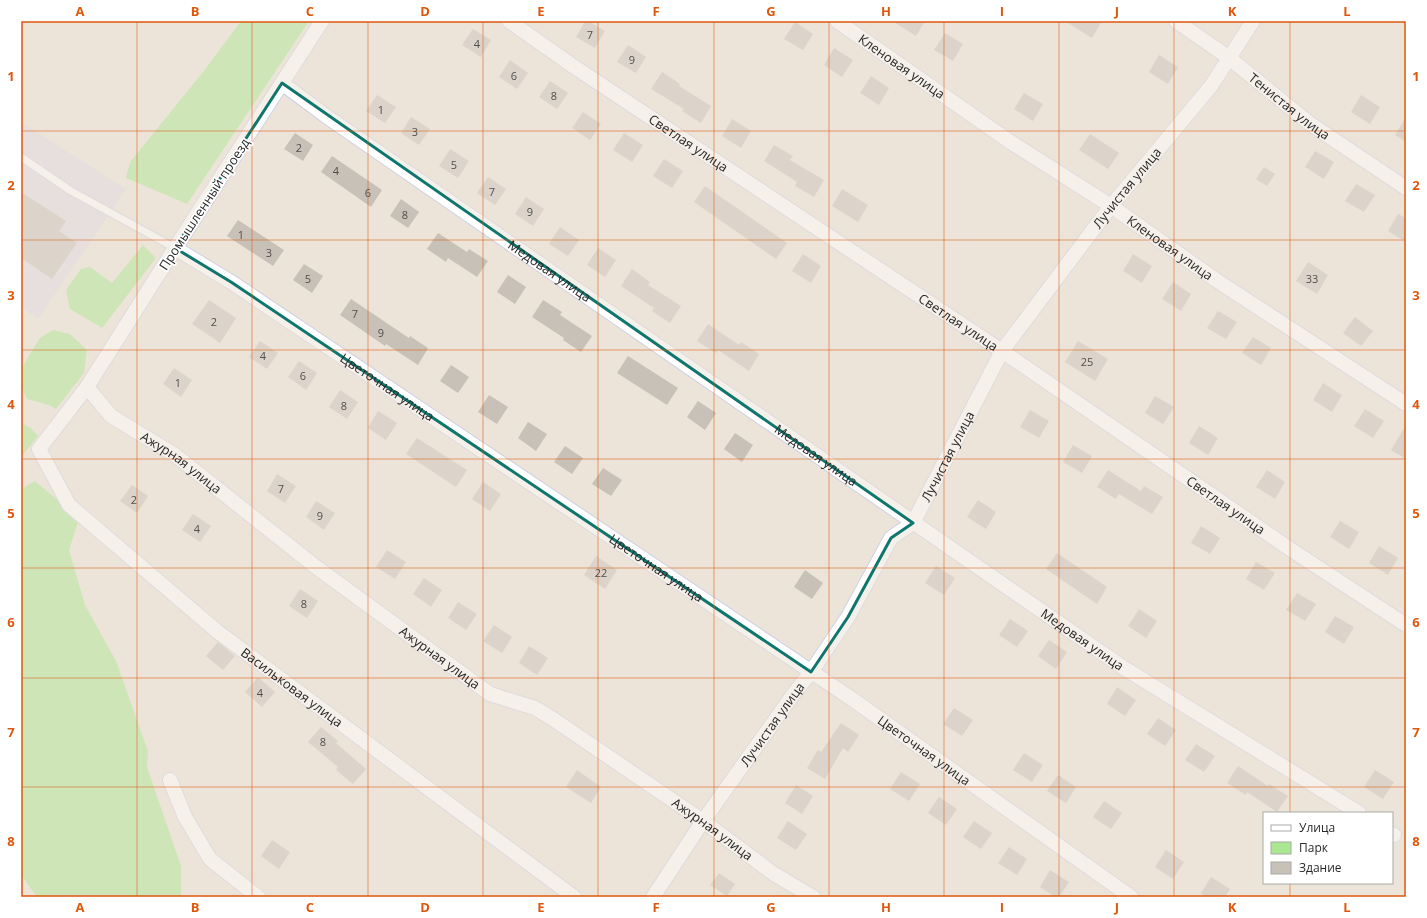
<svg xmlns="http://www.w3.org/2000/svg" width="1427" height="918" font-family="'Open Sans',sans-serif">
  <style>
    .industrial { fill: #dddae3 }
    .green { fill: #a9e790 }
    .building { fill: #c7c1b8 }
    .lines { fill: none; stroke-linecap: round; stroke-linejoin: round }
    .service-casing { stroke: #ced1e3; stroke-width: 9 }
    .minor-casing { stroke: #ced1e3; stroke-width: 16 }
    .service { stroke: #fff; stroke-width: 7 }
    .minor { stroke: #fff; stroke-width: 14 }
    .marked { fill: none; stroke: #0f766e; stroke-width: 3; stroke-linejoin: round }
    .grid { fill: none; stroke: #de570d; stroke-width: 1; stroke-opacity: 0.55 }
    .labels { text-anchor: middle; dominant-baseline: central; stroke-width: 3.5; stroke-linejoin: round; paint-order: stroke }
    .number-label { font-size: 11px; fill: #504e4c }
    .street-label { font-size: 13px; fill: #282828; stroke: #fff }
    .neatline { fill: none; stroke: #de570d; stroke-width: 1.5 }
    .grid-label { font-size: 13px; text-anchor: middle; font-weight: bold; fill: #de570d }
  </style>
  <rect width="100%" height="100%" fill="#ece4d8"/>
  <path class="industrial" d="M21,122L126,189L38,319L21,307Z"/>
  <path class="green" d="M241,21H309L187,204L126,178L130,162L203,72Z
    M143,245L156,258L102,328L70,309L66,290L81,269L90,267L112,283Z
    M53,330L70,334L87,350L84,373L56,409L49,405L27,399L21,386V370L28,357L40,338Z
    M21,423L31,428L38,436L21,457Z
    M35,481L73,513L78,522L69,550L85,605L116,661L148,751L147,767L181,866V897H37L21,875V489Z"/>
  <path class="building" d="M585,21H588L605,31L595,48L576,37Z
    M892,21H925L916,36Z
    M1065,21H1102L1092,38Z
    M795,22L813,34L803,50L784,39Z
    M473,29L491,40L481,57L462,45Z
    M945,33L963,44L953,61L934,50Z
    M628,45L646,57L636,73L617,62Z
    M834,48L853,60L842,77L824,65Z
    M1159,55L1178,67L1168,84L1149,72Z
    M510,60L528,73L517,89L499,77Z
    M662,72L680,84L679,86L711,106L701,123L682,111L684,109L651,89Z
    M871,76L889,88L879,105L860,93Z
    M550,81L568,93L557,109L539,97Z
    M1024,93L1043,104L1033,121L1014,109Z
    M377,95L396,107L385,123L366,111Z
    M1361,95L1380,107L1370,124L1351,112Z
    M583,112L601,124L590,140L572,128Z
    M411,117L430,129L419,145L401,133Z
    M1406,117V142L1395,135Z
    M732,119L751,131L741,148L722,136Z
    M295,133L313,145L303,161L284,149Z
    M624,133L643,145L632,162L613,150Z
    M1090,134L1119,153L1108,169L1079,150Z
    M774,145L793,156L790,160L824,180L814,197L795,186L797,182L764,161Z
    M450,149L469,161L458,178L439,166Z
    M1315,151L1334,162L1324,179L1305,167Z
    M332,156L382,190L371,207L321,172Z
    M664,159L683,171L672,188L653,176Z
    M1264,167L1275,174L1267,186L1256,179Z
    M488,177L506,189L495,205L477,193Z
    M1356,184L1375,195L1364,212L1345,201Z
    M705,186L787,243L776,259L694,202Z
    M842,189L868,205L858,222L832,206Z
    M21,192L66,221L59,231L77,243L52,279L21,258Z
    M526,197L544,209L533,226L515,214Z
    M401,199L419,212L408,228L390,216Z
    M1398,214L1406,218V242L1388,231Z
    M238,220L284,250L273,266L227,236Z
    M560,227L579,240L568,256L549,244Z
    M438,233L467,252L469,249L488,261L477,277L448,258L446,262L427,249Z
    M598,248L616,260L605,277L587,265Z
    M803,254L821,266L811,283L792,271Z
    M1133,254L1152,266L1142,283L1123,271Z
    M1308,262L1328,275L1317,294L1296,281Z
    M304,264L323,276L312,293L293,280Z
    M632,269L650,282L648,285L681,306L670,323L652,311L654,308L621,286Z
    M508,275L526,287L515,304L497,292Z
    M1173,282L1191,294L1181,311L1162,299Z
    M351,299L409,338L410,336L428,348L418,365L386,344L385,346L340,315Z
    M209,300L236,318L220,343L192,324Z
    M543,300L562,312L560,315L592,336L581,352L563,340L564,338L532,317Z
    M1218,311L1237,322L1226,339L1207,328Z
    M1355,317L1373,331L1361,346L1343,333Z
    M708,324L739,345L741,342L759,354L749,371L718,350L716,353L697,341Z
    M1253,337L1271,348L1261,365L1242,353Z
    M260,341L278,353L267,369L249,357Z
    M1078,341L1108,359L1095,381L1065,362Z
    M628,356L678,388L667,405L617,373Z
    M299,361L317,373L306,390L288,377Z
    M451,365L469,377L458,393L440,381Z
    M174,368L192,380L181,397L163,384Z
    M1323,383L1342,395L1332,412L1313,400Z
    M340,390L358,402L347,419L329,407Z
    M489,395L508,407L497,424L478,412Z
    M1155,396L1174,407L1163,424L1145,413Z
    M698,401L716,413L705,430L687,417Z
    M1365,409L1384,421L1373,438L1354,426Z
    M1030,410L1049,421L1039,438L1020,427Z
    M378,411L397,423L386,440L368,428Z
    M528,422L547,434L536,451L518,438Z
    M1406,425V459L1391,450Z
    M1199,426L1218,438L1208,455L1189,443Z
    M735,433L753,445L742,462L724,449Z
    M417,438L467,470L456,487L406,454Z
    M1073,445L1092,456L1082,473L1063,462Z
    M565,446L583,458L572,474L554,462Z
    M603,468L622,480L611,496L592,484Z
    M1108,470L1141,491L1144,486L1163,497L1152,514L1119,494L1116,499L1097,487Z
    M1267,470L1285,482L1275,499L1256,487Z
    M277,474L296,486L285,503L267,491Z
    M483,482L501,494L490,511L472,499Z
    M132,485L148,496L137,513L120,501Z
    M978,500L996,512L986,529L967,517Z
    M316,501L335,513L324,530L306,517Z
    M193,514L211,526L200,542L182,530Z
    M1340,521L1359,532L1349,549L1330,537Z
    M1201,526L1220,538L1210,554L1191,543Z
    M1379,546L1398,558L1388,575L1369,563Z
    M387,550L406,562L395,579L376,567Z
    M1057,553L1107,587L1097,604L1046,569Z
    M596,556L617,570L605,589L584,575Z
    M1256,562L1275,573L1264,590L1246,579Z
    M936,566L955,578L944,595L925,583Z
    M805,570L823,583L812,599L794,587Z
    M424,578L442,590L431,607L413,594Z
    M300,589L318,601L307,618L289,606Z
    M1297,593L1316,604L1305,621L1286,610Z
    M458,602L477,614L466,630L448,618Z
    M1139,609L1157,621L1146,638L1128,626Z
    M1335,616L1354,627L1344,644L1325,632Z
    M1010,619L1028,631L1017,647L999,635Z
    M494,625L512,637L502,653L483,641Z
    M1049,640L1067,652L1056,669L1038,656Z
    M218,642L235,656L223,670L206,656Z
    M529,646L548,658L537,675L519,663Z
    M258,677L275,692L262,707L245,692Z
    M1117,687L1136,700L1125,716L1107,704Z
    M954,708L973,720L962,736L943,724Z
    M1158,718L1176,730L1165,746L1147,734Z
    M841,723L859,735L848,752L843,748L825,779L807,768L818,750L821,752Z
    M321,727L338,741L336,743L366,769L353,784L336,770L338,767L308,742Z
    M1196,744L1215,756L1204,772L1185,760Z
    M1024,753L1043,765L1032,782L1013,770Z
    M1238,766L1268,786L1269,784L1288,796L1277,812L1247,792L1246,795L1227,783Z
    M577,770L601,787L591,803L566,787Z
    M1375,770L1394,782L1383,799L1364,787Z
    M901,772L920,784L909,801L890,789Z
    M1058,775L1076,787L1066,803L1047,791Z
    M796,785L813,796L802,814L785,803Z
    M939,797L957,809L946,825L928,813Z
    M1104,801L1122,813L1111,829L1093,817Z
    M788,821L807,834L796,850L777,838Z
    M974,821L992,833L981,849L963,837Z
    M272,840L290,852L279,869L261,856Z
    M1009,847L1027,859L1017,875L998,863Z
    M1166,850L1184,862L1173,879L1155,867Z
    M1050,870L1069,882L1059,897H1055L1040,887Z
    M719,873L735,884L727,896L710,885Z
    M1211,877L1230,889L1225,897H1206L1201,893Z"/>
  <g class="lines">
    <g class="service-casing">
      <path id="service" d="M21,157L71,191L175,248"/>
    </g>
    <g class="minor-casing">
      <g id="minor">
        <path id="s1" d="M322,21L175,248L87,387L39,449L69,505L218,632L574,897"/>
        <path id="s2" d="M509,21L573,66L1002,351L1290,549L1406,625"/>
        <path id="s3" d="M837,21L1009,141L1111,206L1216,280L1406,404"/>
        <path id="s4" d="M1176,21L1228,57L1309,123L1406,188"/>
        <path id="s5" d="M282,83L326,116L1124,668L1359,813"/>
        <path id="s6" d="M175,248L231,282L852,699L1131,897"/>
        <path id="s7" d="M87,387L111,416L175,455L316,567L490,694L535,708L553,719L703,821L774,874L813,897"/>
        <path d="M170,780L185,817L210,859L258,897"/>
        <path d="M1392,834L1394,835"/>
        <path id="s8" d="M653,897L703,821L795,692L811,672L848,617L891,538L913,523L1002,351L1111,206L1211,86L1253,21"/>
      </g>
    </g>
    <use href="#service" class="service"/>
    <use href="#minor" class="minor"/>
  </g>
  <path d="M0 0H1427V918H0ZM282,83L913,523L891,538L848,617L811,672L231,282L175,248Z" fill="#ece4d8" fill-opacity=".55" fill-rule="evenodd"/>
  <path class="marked" d="M282,83L913,523L891,538L848,617L811,672L231,282L175,248Z"/>
  <path class="grid" d="M137,21V897M252,21V897M368,21V897M483,21V897M598,21V897M714,21V897M829,21V897M944,21V897M1059,21V897M1174,21V897M1290,21V813M21,131H1406M21,240H1406M21,350H1406M21,459H1406M21,568H1406M21,678H1406M21,787H1406M1290,883V897"/>
  <g class="labels">
    <g class="number-label">
      <text x="590" y="34">7</text>
      <text x="477" y="43">4</text>
      <text x="632" y="59">9</text>
      <text x="514" y="75">6</text>
      <text x="554" y="95">8</text>
      <text x="381" y="109">1</text>
      <text x="415" y="131">3</text>
      <text x="299" y="147">2</text>
      <text x="454" y="164">5</text>
      <text x="336" y="170">4</text>
      <text x="492" y="191">7</text>
      <text x="368" y="192">6</text>
      <text x="530" y="211">9</text>
      <text x="405" y="214">8</text>
      <text x="241" y="234">1</text>
      <text x="269" y="252">3</text>
      <text x="308" y="278">5</text>
      <text x="1312" y="278">33</text>
      <text x="355" y="313">7</text>
      <text x="214" y="321">2</text>
      <text x="381" y="332">9</text>
      <text x="263" y="355">4</text>
      <text x="1087" y="361">25</text>
      <text x="303" y="375">6</text>
      <text x="178" y="382">1</text>
      <text x="344" y="405">8</text>
      <text x="281" y="488">7</text>
      <text x="134" y="499">2</text>
      <text x="320" y="515">9</text>
      <text x="197" y="528">4</text>
      <text x="601" y="572">22</text>
      <text x="304" y="603">8</text>
      <text x="260" y="692">4</text>
      <text x="323" y="741">8</text>
    </g>
    <g class="street-label">
      <text stroke="none"><textPath href="#s3" startOffset="79">Кленовая улица</textPath></text>
      <text stroke="none"><textPath href="#s4" startOffset="142">Тенистая улица</textPath></text>
      <text stroke="none"><textPath href="#s2" startOffset="217">Светлая улица</textPath></text>
      <text stroke="none"><textPath href="#s8" startOffset="857">Лучистая улица</textPath></text>
      <text transform="translate(204 204) rotate(-57)">Промышленный проезд</text>
      <text stroke="none"><textPath href="#s3" startOffset="403">Кленовая улица</textPath></text>
      <text stroke="none"><textPath href="#s5" startOffset="327">Медовая улица</textPath></text>
      <text stroke="none"><textPath href="#s2" startOffset="541">Светлая улица</textPath></text>
      <text stroke="none"><textPath href="#s6" startOffset="254">Цветочная улица</textPath></text>
      <text stroke="none"><textPath href="#s5" startOffset="651">Медовая улица</textPath></text>
      <text stroke="none"><textPath href="#s8" startOffset="533">Лучистая улица</textPath></text>
      <text stroke="none"><textPath href="#s7" startOffset="122">Ажурная улица</textPath></text>
      <text stroke="none"><textPath href="#s2" startOffset="865">Светлая улица</textPath></text>
      <text stroke="none"><textPath href="#s6" startOffset="578">Цветочная улица</textPath></text>
      <text stroke="none"><textPath href="#s5" startOffset="975">Медовая улица</textPath></text>
      <text stroke="none"><textPath href="#s7" startOffset="446">Ажурная улица</textPath></text>
      <text stroke="none"><textPath href="#s1" startOffset="865">Васильковая улица</textPath></text>
      <text stroke="none"><textPath href="#s8" startOffset="210">Лучистая улица</textPath></text>
      <text stroke="none"><textPath href="#s6" startOffset="902">Цветочная улица</textPath></text>
      <text stroke="none"><textPath href="#s7" startOffset="770">Ажурная улица</textPath></text>
    </g>
  </g>
  <rect width="1427" height="918" fill="none" stroke="#ffffff" stroke-width="44"/>
  <rect x="1263" y="812" width="130" height="72" fill="#ffffff" stroke="#a9a9a9"/>
  <rect x="1271" y="825" width="20" height="6" fill="#ffffff" stroke="#a9a9a9"/>
  <text x="1299" y="832" font-size="12" fill="#282828">Улица</text>
  <rect x="1271" y="842" width="20" height="12" fill="#a9e790" stroke="#a9a9a9"/>
  <text x="1299" y="852" font-size="12" fill="#282828">Парк</text>
  <rect x="1271" y="862" width="20" height="12" fill="#c7c1b8" stroke="#a9a9a9"/>
  <text x="1299" y="872" font-size="12" fill="#282828">Здание</text>
  <rect x="22" y="22" width="1383" height="874" class="neatline"/>
  <g class="grid-label">
    <text x="80" y="16">A</text>
    <text x="195" y="16">B</text>
    <text x="310" y="16">C</text>
    <text x="425" y="16">D</text>
    <text x="541" y="16">E</text>
    <text x="656" y="16">F</text>
    <text x="771" y="16">G</text>
    <text x="886" y="16">H</text>
    <text x="1002" y="16">I</text>
    <text x="1117" y="16">J</text>
    <text x="1232" y="16">K</text>
    <text x="1347" y="16">L</text>
    <text x="11" y="81">1</text>
    <text x="1416" y="81">1</text>
    <text x="11" y="190">2</text>
    <text x="1416" y="190">2</text>
    <text x="11" y="300">3</text>
    <text x="1416" y="300">3</text>
    <text x="11" y="409">4</text>
    <text x="1416" y="409">4</text>
    <text x="11" y="518">5</text>
    <text x="1416" y="518">5</text>
    <text x="11" y="627">6</text>
    <text x="1416" y="627">6</text>
    <text x="11" y="737">7</text>
    <text x="1416" y="737">7</text>
    <text x="11" y="846">8</text>
    <text x="1416" y="846">8</text>
    <text x="80" y="912">A</text>
    <text x="195" y="912">B</text>
    <text x="310" y="912">C</text>
    <text x="425" y="912">D</text>
    <text x="541" y="912">E</text>
    <text x="656" y="912">F</text>
    <text x="771" y="912">G</text>
    <text x="886" y="912">H</text>
    <text x="1002" y="912">I</text>
    <text x="1117" y="912">J</text>
    <text x="1232" y="912">K</text>
    <text x="1347" y="912">L</text>
  </g>
</svg>
